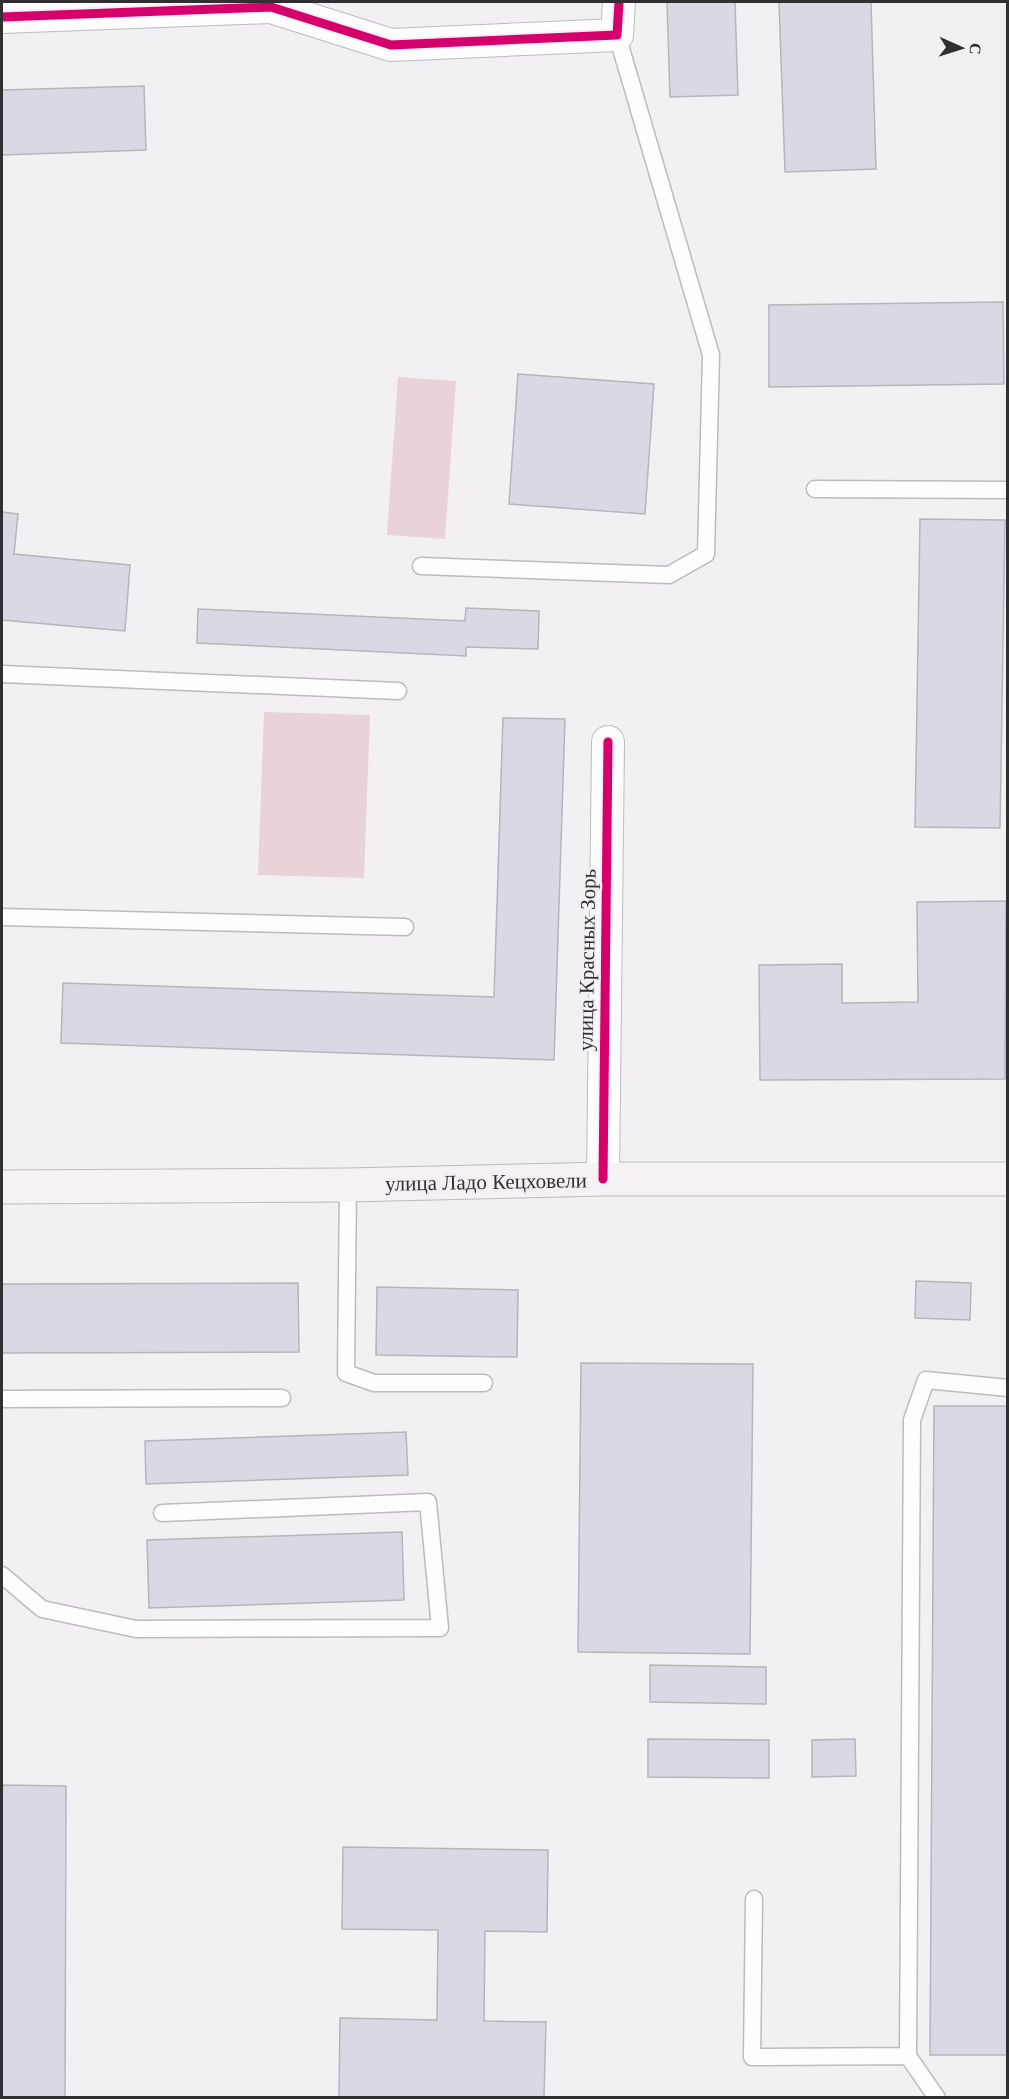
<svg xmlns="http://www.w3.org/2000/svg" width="1009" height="2099" font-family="'Times New Roman',serif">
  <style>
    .green { fill: #ead2d9 }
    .building { fill: #dbd8e4; stroke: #b6b5b7; stroke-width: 1.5 }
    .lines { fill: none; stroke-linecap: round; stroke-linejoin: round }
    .lane-casing { stroke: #bdbbbd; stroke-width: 19 }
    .street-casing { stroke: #bdbbbd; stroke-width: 34 }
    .secondary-casing { stroke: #bdbbbd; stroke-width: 35 }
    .lane { stroke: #fdfdfd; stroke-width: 16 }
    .street { stroke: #fdfdfd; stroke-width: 32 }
    .secondary { stroke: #f5f1f4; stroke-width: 33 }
    .cycleway-casing { stroke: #f3eff4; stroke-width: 13 }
    .cycleway { stroke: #d6006c; stroke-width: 9 }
    .labels { text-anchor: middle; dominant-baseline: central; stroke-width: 5; stroke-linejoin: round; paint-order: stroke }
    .street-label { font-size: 21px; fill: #312f31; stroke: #f3eff4 }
  </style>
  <rect width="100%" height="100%" fill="#f2f0f3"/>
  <path class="green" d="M398,377L456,381L445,539L387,535Z
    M264,712L370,715L364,878L258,875Z"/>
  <path class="building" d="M667,2H735L738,95L670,97Z
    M779,2H871L876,169L785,172Z
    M144,86L146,150L2,155V90Z
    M1003,302L1004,384L769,387V305Z
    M518,374L654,384L645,514L509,504Z
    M2,512L18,514L14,554L130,565L125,631L2,620Z
    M920,519L1005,520L1000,828L915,827Z
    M466,608L539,611L538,649L466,647V656L197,643L198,609L465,621Z
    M503,718L565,719L554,1060L61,1043L63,983L494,997Z
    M1006,901L1005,1079L760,1080L759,965L842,964V1003L918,1002L917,902Z
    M916,1281L971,1283L970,1320L915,1318Z
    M298,1283L299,1352L2,1353V1284Z
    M377,1287L518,1290L517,1357L376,1355Z
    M581,1363L753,1364L750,1654L578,1652Z
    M934,1406H1008V2055H930Z
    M406,1432L408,1475L146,1484L145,1441Z
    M402,1532L404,1600L149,1608L147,1540Z
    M650,1665L766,1667V1704L650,1702Z
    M648,1739L769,1740V1778L648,1777Z
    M855,1739L856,1776L812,1777V1740Z
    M2,1785L66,1786L65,2098H2Z
    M343,1847L548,1850L547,1932L485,1931L484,2021L546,2022L544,2098L339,2097L340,2018L437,2020L438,1930L342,1929Z"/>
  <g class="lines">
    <g class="lane-casing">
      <path id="lane" d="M815,489L1008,490
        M421,566L669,575L706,554L711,355L617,35
        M2,674L398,691
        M2,917L405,927
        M348,1185L346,1373L374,1383H484
        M2,1399L282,1398
        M2,1575L42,1609L136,1629L440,1628L428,1502L162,1513
        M754,1899L752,2057L908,2056
        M937,2098L908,2056L912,1420L926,1380L1008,1388"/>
    </g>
    <g class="street-casing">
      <path id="street" d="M2,17L271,7L391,45L617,35L619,2
        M603,1179L608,742"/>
    </g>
    <g class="secondary-casing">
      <path id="secondary" d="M2,1187L348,1185L603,1179H1008"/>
    </g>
    <use href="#lane" class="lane"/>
    <use href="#street" class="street"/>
    <use href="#secondary" class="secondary"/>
    <g class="cycleway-casing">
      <path id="cycleway" d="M2,17L271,7L391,45L617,35L619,2
        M603,1179L608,742"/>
    </g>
    <use href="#cycleway" class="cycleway"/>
  </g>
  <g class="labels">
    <g class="street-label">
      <text transform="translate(587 960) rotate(-89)">улица Красных Зорь</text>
      <text transform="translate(486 1182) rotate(-1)">улица Ладо Кецховели</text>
    </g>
  </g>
  <rect width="1009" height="2099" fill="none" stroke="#312f31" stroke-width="6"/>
  <g transform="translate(961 48) rotate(93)" stroke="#f3eff4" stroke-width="4.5" paint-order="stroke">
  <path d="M0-4.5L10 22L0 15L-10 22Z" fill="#312f31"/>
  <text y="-9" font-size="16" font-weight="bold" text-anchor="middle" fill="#312f31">С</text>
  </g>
</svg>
